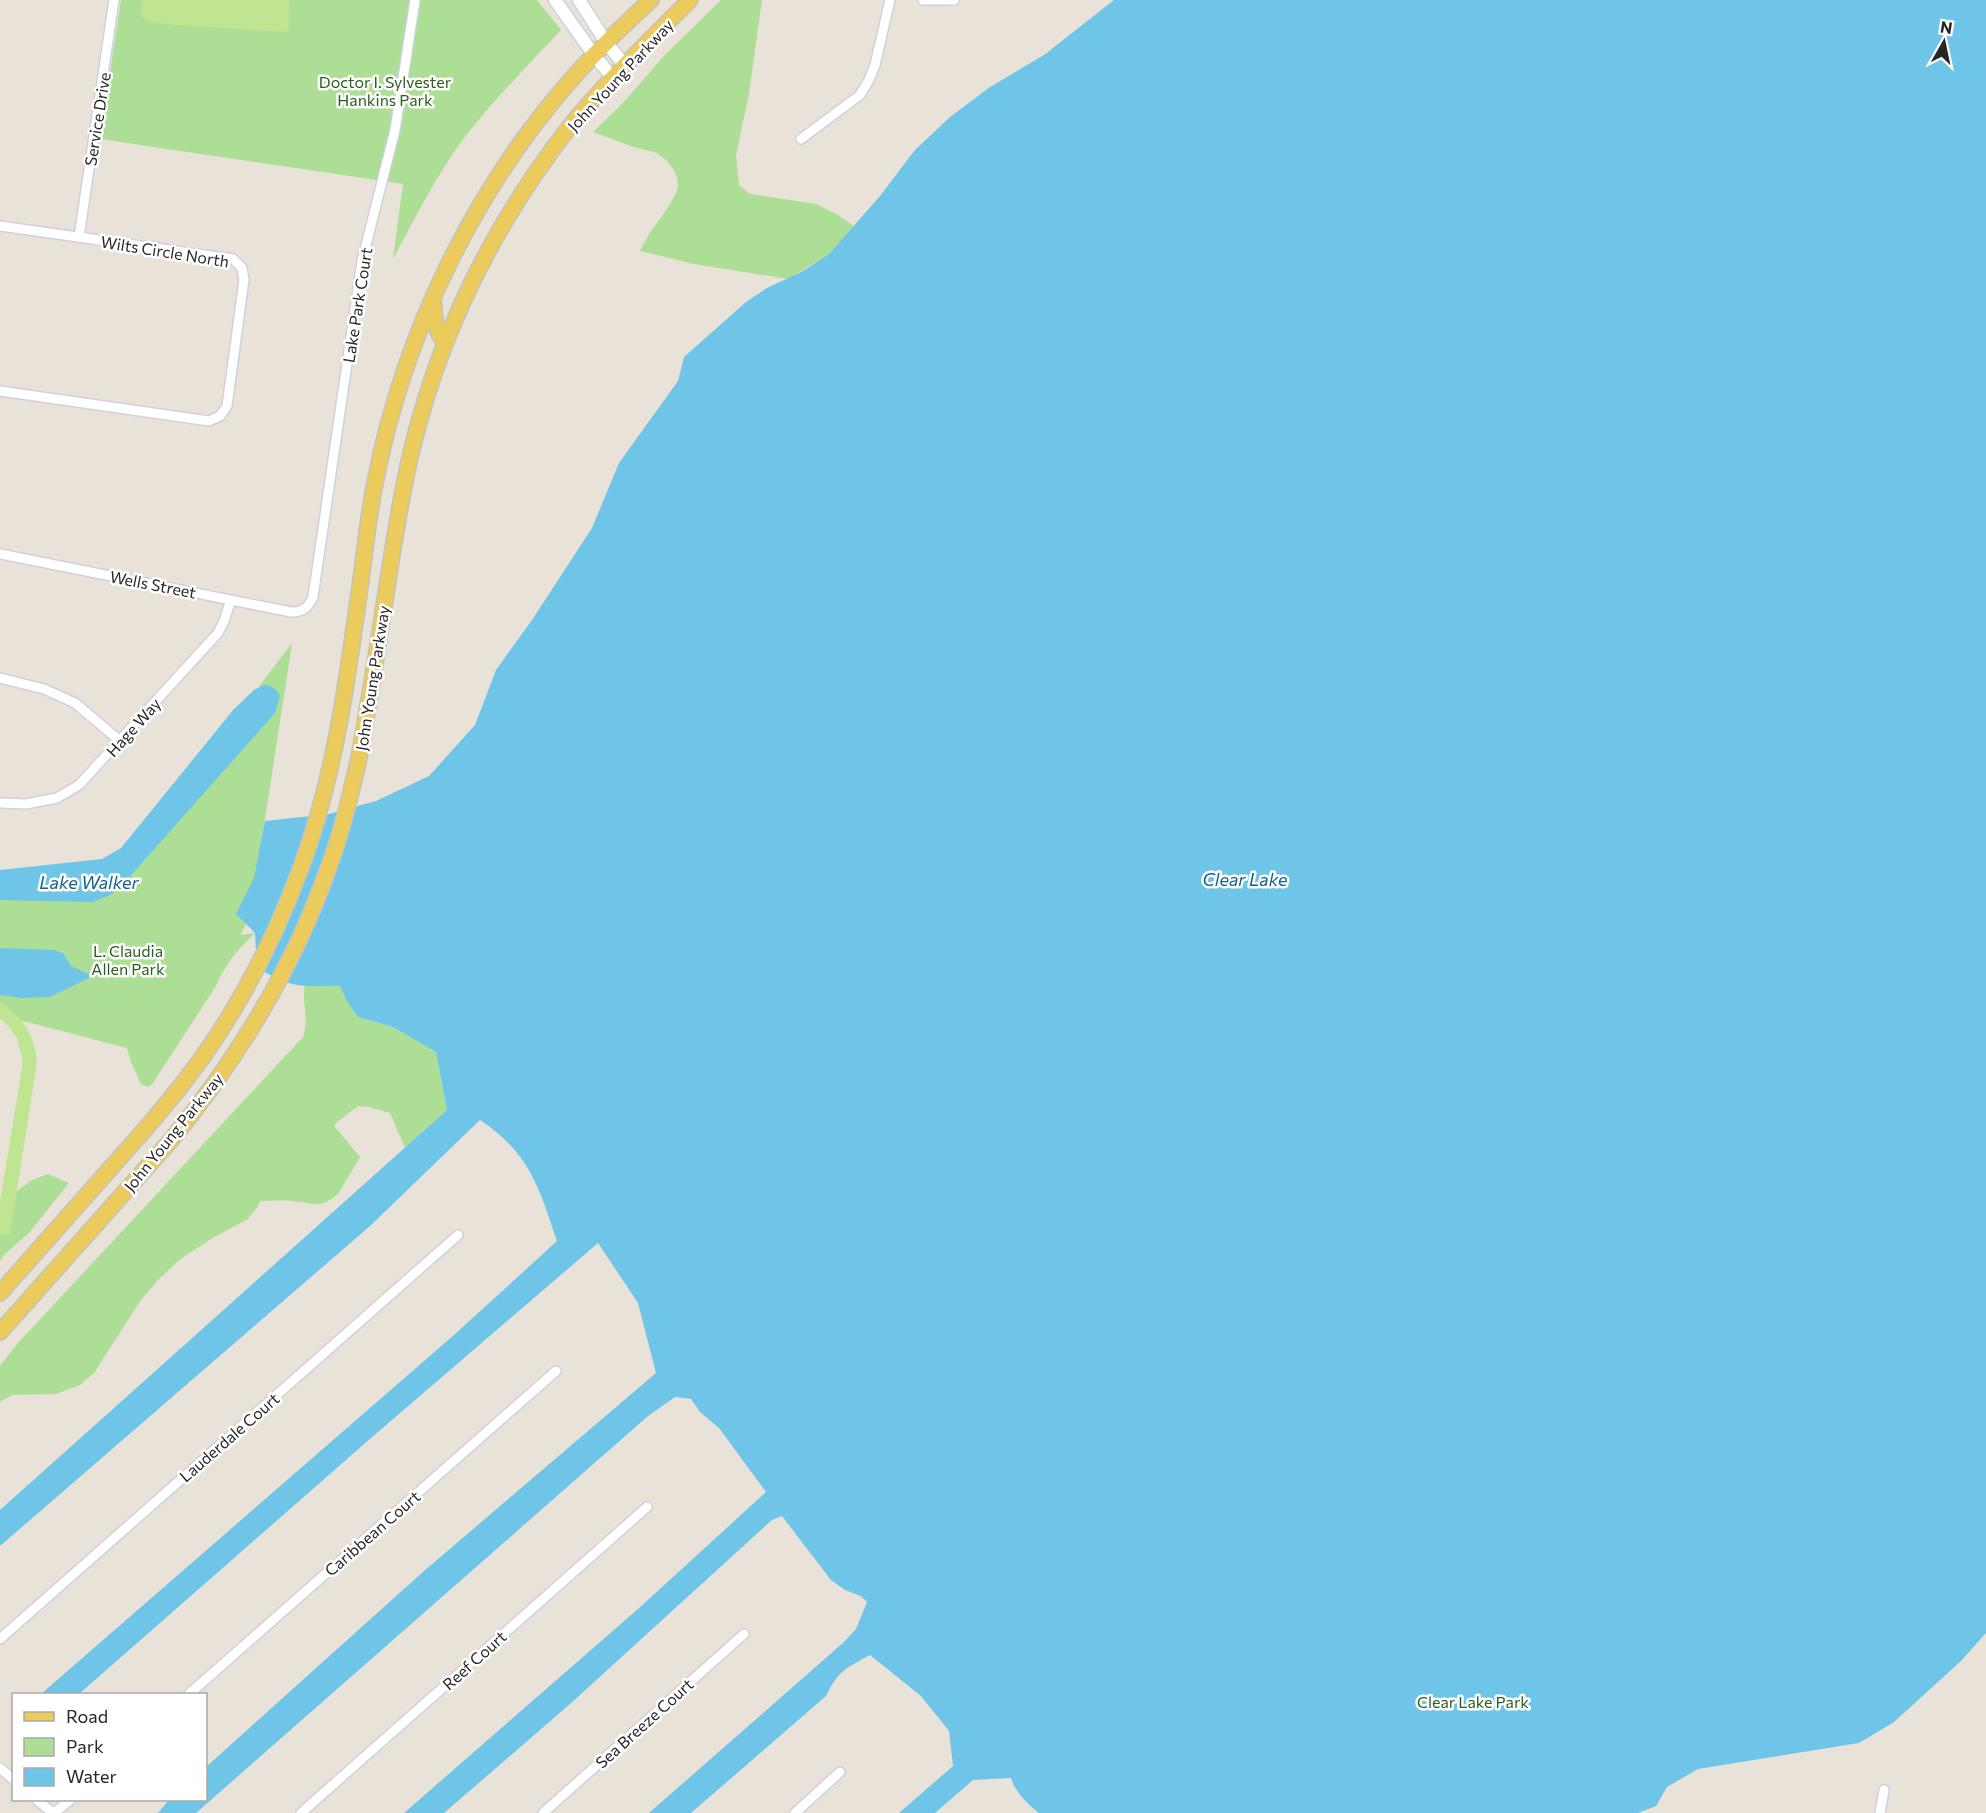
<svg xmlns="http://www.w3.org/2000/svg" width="1986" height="1813" font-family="Commissioner,sans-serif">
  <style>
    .green { fill: #adde96 }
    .pitch { fill: #c0e592 }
    .water { fill: #6ec5e8 }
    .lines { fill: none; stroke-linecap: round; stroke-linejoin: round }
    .minor-casing { stroke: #ced1df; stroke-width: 12 }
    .tertiary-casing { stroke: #ced1df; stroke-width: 15 }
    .primary-casing { stroke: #c3c3c3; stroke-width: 18 }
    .minor { stroke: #fff; stroke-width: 9 }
    .tertiary { stroke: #fff; stroke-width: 12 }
    .primary { stroke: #eacb5c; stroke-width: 15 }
    .labels { text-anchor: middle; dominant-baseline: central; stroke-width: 5; stroke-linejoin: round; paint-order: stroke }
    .street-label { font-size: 16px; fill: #272727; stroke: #fff }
    .park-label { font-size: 16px; fill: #285f1c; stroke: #fff }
    .water-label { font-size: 18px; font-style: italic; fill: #12628f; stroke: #fff }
  </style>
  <rect width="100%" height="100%" fill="#e9e2d8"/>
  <path class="green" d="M121,0H537L561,30C524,70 483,110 452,155C430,188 412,224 393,259L403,184L100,139Z
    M721,0H762L749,94L736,155L739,185L750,194L816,204L838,215L854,226L829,254L788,279L694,264L640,251C649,230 665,215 675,195C684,179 670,160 656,153C649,150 640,149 633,147C620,142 607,137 593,132L623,103L662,58Z
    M292,643L250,917L240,935L255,933C237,951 226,962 216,986L153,1083L148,1087L141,1084L131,1062L127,1048L0,1015V884L116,875Z
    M323,984L340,986L346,1000L358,1017L393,1027L436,1052L447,1110L405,1148L390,1113L369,1107L358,1106L337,1122L334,1126L360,1157L338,1194C321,1209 313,1203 293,1201C282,1200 271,1201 260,1201L258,1206L248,1219L216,1236L179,1260L158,1280L141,1300L94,1373L80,1385L56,1394L12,1395L0,1402V1366L17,1344L303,1037C310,1015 301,1006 305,985Z
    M48,1174L69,1183L29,1233L5,1254L0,1261V1203L32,1180Z"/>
  <path class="pitch" d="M143,0H290L288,32L176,25L146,21L140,14Z
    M0,1002C23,1016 35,1036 37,1062L10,1235L0,1234V1201L23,1062L17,1038L7,1025L0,1019Z"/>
  <path class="water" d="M1114,0H1986V1633L1961,1661L1894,1722L1859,1743L1698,1769L1667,1787L1656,1806L1638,1813H1039C1028,1804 1015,1792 1011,1778L973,1780L935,1813H899L953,1766L949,1731L921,1696L870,1655C845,1669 839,1670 826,1696L691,1813H649L844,1642L856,1629L867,1602L861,1596L845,1590L831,1580L782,1516L772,1520L570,1704L444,1813H404L638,1609L766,1492L719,1428L700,1412L691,1399L675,1397L648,1416L196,1813H158L169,1800H206V1767L424,1571L656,1373L638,1303L598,1243L371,1438L79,1694H41L454,1335L557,1241C539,1188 530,1153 480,1120L370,1226L0,1546V1510L447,1110L436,1052L393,1027L358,1017L346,1000L340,986C326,985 311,987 297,985C283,982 270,975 257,968L255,933L236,914L254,878L265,821L329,814L376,801L429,776L475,725L496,670L532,620L592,528L619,463L678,381L684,357L746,302L767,288L803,271L829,254L880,196L915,150L950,117L990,87L1044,55Z
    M264,685C273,685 276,689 280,696L275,713L118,890L108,896L92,902L0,900V870L102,859L121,848L234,709L254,690Z
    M0,948L53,950L63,953L71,966L93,976L50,997L22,998L0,995Z"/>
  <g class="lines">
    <g class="minor-casing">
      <path id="minor" d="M923,0H954
        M801,139L860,95L869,80L875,65L890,0
        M0,226L233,259L242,268L244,280L227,406L220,416L209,421L0,391
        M79,237L114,0
        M0,554L291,612C303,612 308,608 313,597L362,261L395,130L415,0
        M0,678L44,689L75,703L120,741
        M0,803L26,804L57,798L79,785L218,633L224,621L231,600
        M0,1639L458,1235
        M189,1694L556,1371
        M0,1768L14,1780
        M37,1800L53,1813
        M54,1813L70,1800
        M301,1813L647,1507
        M543,1813L744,1634
        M795,1813L840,1772
        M1880,1813L1884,1790"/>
    </g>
    <g class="tertiary-casing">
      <path id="tertiary" d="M555,0L594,55L613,78
        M579,0L606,42L625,66"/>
    </g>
    <g class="primary-casing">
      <path id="primary" d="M433,300C435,316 434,331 445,342
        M0,1293C36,1252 73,1211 109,1170C142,1133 175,1096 204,1055C244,998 276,935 300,870C336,775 348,673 362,572C366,542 369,512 375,483C404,333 474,188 577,73C600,48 625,24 651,0
        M0,1332L172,1139C238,1058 292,970 327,872C341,835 350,797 359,758C371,692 381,626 391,561C397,523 403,486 412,449C438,341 487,239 552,150C592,95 642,48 690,0"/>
    </g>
    <use href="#minor" class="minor"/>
    <use href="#tertiary" class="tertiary"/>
    <use href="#primary" class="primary"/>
  </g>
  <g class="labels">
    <g class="street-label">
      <text transform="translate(620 75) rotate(-47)">John Young Parkway</text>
      <text transform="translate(97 119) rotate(-81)">Service Drive</text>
      <text transform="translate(165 251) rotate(9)">Wilts Circle North</text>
      <text transform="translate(357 305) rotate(-81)">Lake Park Court</text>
      <text transform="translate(153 584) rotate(11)">Wells Street</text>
      <text transform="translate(372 678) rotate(-81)">John Young Parkway</text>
      <text transform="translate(133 727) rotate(-48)">Hage Way</text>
      <text transform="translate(173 1132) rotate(-51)">John Young Parkway</text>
      <text transform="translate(229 1437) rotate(-41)">Lauderdale Court</text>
      <text transform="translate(372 1533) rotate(-41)">Caribbean Court</text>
      <text transform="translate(474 1660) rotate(-42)">Reef Court</text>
      <text transform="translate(644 1723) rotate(-42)">Sea Breeze Court</text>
    </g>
    <g class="park-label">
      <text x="385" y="81">Doctor I. Sylvester<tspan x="385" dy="18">Hankins Park</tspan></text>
      <text x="128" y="950">L. Claudia<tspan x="128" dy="18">Allen Park</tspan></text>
      <text x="1473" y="1701">Clear Lake Park</text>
    </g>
    <g class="water-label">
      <text x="1245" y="879">Clear Lake</text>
      <text x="89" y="882">Lake Walker</text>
    </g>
  </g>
  <rect x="12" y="1693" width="195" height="108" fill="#ffffff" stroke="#a9a9a9" stroke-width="1.5"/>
  <rect x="24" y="1712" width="30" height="9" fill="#eacb5c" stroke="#a9a9a9" stroke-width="1.5"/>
  <text x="66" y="1723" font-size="18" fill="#272727">Road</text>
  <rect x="24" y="1738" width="30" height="18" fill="#adde96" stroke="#a9a9a9" stroke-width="1.5"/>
  <text x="66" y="1753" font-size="18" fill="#272727">Park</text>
  <rect x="24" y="1768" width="30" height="18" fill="#6ec5e8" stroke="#a9a9a9" stroke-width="1.5"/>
  <text x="66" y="1783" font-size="18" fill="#272727">Water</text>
  <g transform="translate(1944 42) rotate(9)" stroke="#ffffff" stroke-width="4.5" paint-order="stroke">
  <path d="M0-4.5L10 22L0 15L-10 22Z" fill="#272727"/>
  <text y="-9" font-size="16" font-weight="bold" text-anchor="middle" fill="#272727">N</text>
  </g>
</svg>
